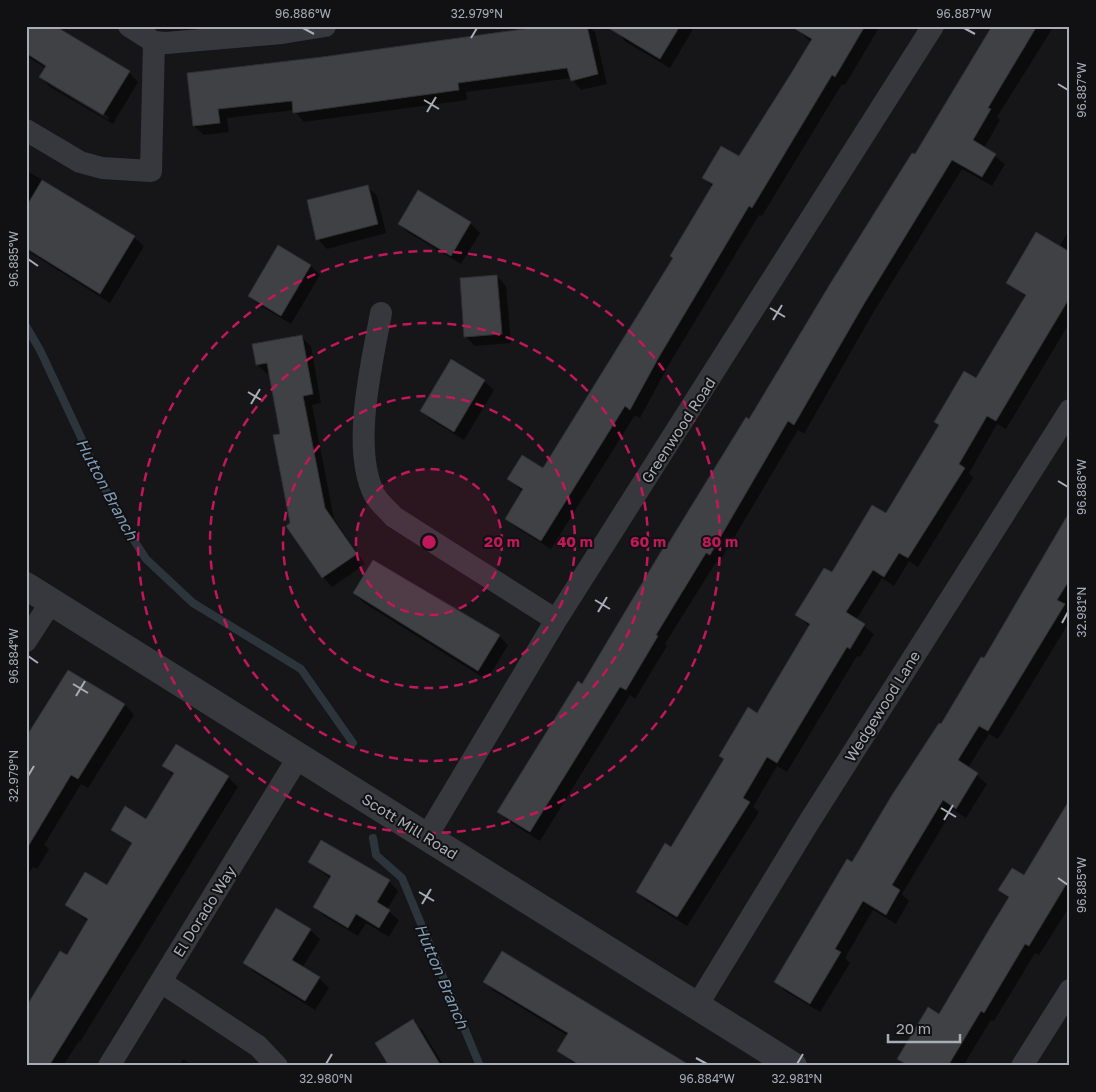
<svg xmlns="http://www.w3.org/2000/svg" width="1096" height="1092" font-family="'Golos Text',sans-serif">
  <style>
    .shadow { fill: #0007; fill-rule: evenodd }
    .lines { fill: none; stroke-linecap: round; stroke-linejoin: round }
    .stream { stroke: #2c353c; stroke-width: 8 }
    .building { fill: #404145; stroke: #303034 }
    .minor { stroke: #37383d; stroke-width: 22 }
    .tertiary { stroke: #37383d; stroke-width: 28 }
    .ticks { fill: none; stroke: #a8adb8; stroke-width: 2 }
    .ring { fill: none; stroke: #c2185b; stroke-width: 2.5; stroke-dasharray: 9 6 }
    .labels { text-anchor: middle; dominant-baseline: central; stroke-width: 4; stroke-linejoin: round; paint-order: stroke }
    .street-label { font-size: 15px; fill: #a8adb8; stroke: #111113 }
    .water-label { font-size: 16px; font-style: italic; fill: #7f9bb3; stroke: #111113 }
    .centre { fill: #c2185b; stroke: #111113; stroke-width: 2.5 }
    .ring-label { font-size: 15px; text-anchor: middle; font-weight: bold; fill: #c2185b; stroke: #111113; stroke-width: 4; stroke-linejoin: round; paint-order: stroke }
    .neatline { fill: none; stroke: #a8adb8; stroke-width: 2 }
    .ticks-label { font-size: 12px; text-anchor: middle; fill: #a8adb8 }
  </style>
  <rect width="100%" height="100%" fill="#161618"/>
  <path class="shadow" d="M26,26L129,72L138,82L113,124L50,87L41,77L46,68L26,56ZM50,82L109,117L108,120L50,85Z
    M569,26H589L595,32L607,84L581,90L571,78L466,92L467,100L304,122L294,110L227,118L229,132L204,135L194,126L188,74Z
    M620,26H695L670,68L626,42L617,32Z
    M797,26H880L845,85L842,84L762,216L759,215L668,366L640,418L635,415L551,549L517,528L507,519L523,492L509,479L543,470L674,259L713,187L704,178L739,158L811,42L796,28Z
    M994,26H1054L997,117L1000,120L984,148L1005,164L992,186L962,169L873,313L804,434L798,430L719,563L716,562L665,644L667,646L635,699L630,695L540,841L508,821L499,812L583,686L666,551L750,421Z
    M26,170L134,237L144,246L110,303L26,250Z
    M367,186L377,196L386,233L327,249L318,239Z
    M470,223L480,233L461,264L409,233L399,224Z
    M1070,228V322L1006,429L997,424L969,473L973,478L918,567L909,561L894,586L882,578L856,620L874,634L860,657L857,656L787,772L777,766L753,807L759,812L687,926L647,901L637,892L671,849L810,627L797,615L887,515L940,427L935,422L976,380L1026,297L1008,282L1059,247Z
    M279,247L311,266L320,275L291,324L259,305L249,295Z
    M497,276L506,286L511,343L475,346L466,337Z
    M301,337L311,346L321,403L312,405L334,519L365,564L332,587L323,577L291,523L282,435L270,373L267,374L257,364Z
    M451,361L484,381L494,390L464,440L431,420L422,411Z
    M1070,513V604L1067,608L1070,611V621L998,739L989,734L968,768L987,784L966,818L953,809L902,894L909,901L896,924L873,910L845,958L850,963L820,1012L785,991L776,982L984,660Z
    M354,593L499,636L508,645L487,680L364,603Z
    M68,671L125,705L134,715L88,788L81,784L44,845L49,849L37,869L33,867L26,878V738Z
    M176,746L228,777L238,787L80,1042L79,1041L63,1066H26L67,957L88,922L67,905L107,887L132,845L113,830L146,820L173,775L164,766Z
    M1070,802V906L1039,955L1035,953L994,1021L991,1020L963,1066H906L898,1059L939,1015L1009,899L1000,890L1025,877Z
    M309,862L389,881L398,891L387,910L399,920L389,937L366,923L358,936L324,916L314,907L331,879Z
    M310,930L320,939L302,968L319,978L329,988L315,1010L254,972L244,962Z
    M485,982L690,1066H577L559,1051L568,1036L494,991Z
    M412,1021L422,1030L444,1066H385L389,1063Z
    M183,1059L194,1066H179Z"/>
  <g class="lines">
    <path class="stream" d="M26,326L40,350L117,514L146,559L193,603L301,669L353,743
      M373,838L376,855L402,878L480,1066"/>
  </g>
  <path class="building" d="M26,26H55L130,71L103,115L39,77L46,66L26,53Z
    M545,26H587L598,74L571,81L567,68L458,83L459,90L293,113L292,101L218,109L220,123L193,126L187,73L322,57Z
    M605,26H680L660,59Z
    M790,26H865L835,77L832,75L752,208L749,206L659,357L630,410L625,406L541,541L505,519L523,489L507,479L522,455L543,468L673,258L670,256L713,184L702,178L721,146L739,156L792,72L812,39Z
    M992,26H1037L988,108L991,109L973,140L996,154L982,177L952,160L864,304L794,425L788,421L710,555L706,553L656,635L658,636L626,690L620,687L530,832L497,812L578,681L582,684L663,548L665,549L746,417L749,419L830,284L912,153L915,154Z
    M42,180L135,236L100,294L26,248V207Z
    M368,185L378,224L316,240L307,200Z
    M418,190L471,222L451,256L398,224Z
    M1036,232L1070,252V297L996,421L987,416L959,464L965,468L908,558L899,553L884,577L873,570L846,612L865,624L850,649L847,647L777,763L767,757L743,798L750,802L677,917L636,892L665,843L671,847L724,759L719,756L748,707L757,713L810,624L795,615L824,568L832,572L872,505L886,513L939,425L934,422L964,371L976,378L1026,295L1006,283Z
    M278,245L311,265L281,316L248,296Z
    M497,275L502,334L464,337L460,278Z
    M302,335L313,394L303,396L325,508L357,554L322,578L286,526L290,523L273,435L280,434L267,363L256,365L252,344Z
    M451,359L485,380L454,432L420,411Z
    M1070,511V579L1057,600L1065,604L988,731L979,726L958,760L978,773L956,809L943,800L892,885L900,890L886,915L863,901L835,949L841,952L810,1004L774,982L847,859L852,862L892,795L939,723L941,724L981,657L984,658Z
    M373,560L500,635L478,671L353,593Z
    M68,670L125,704L78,779L71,775L26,850V737Z
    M176,744L229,776L49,1066H26V1007L60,951L67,955L88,919L65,905L85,872L107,885L132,843L111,830L125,806L146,819L174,773L162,766Z
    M1070,799V878L1029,946L1025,944L984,1013L981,1011L948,1066H909L897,1059L928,1007L939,1014L990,928L1009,897L998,890L1012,868L1024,875Z
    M321,840L390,880L377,902L390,910L379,928L356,914L348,928L313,907L331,876L308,862Z
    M276,908L311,929L292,960L320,977L305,1001L243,963Z
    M502,951L645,1038L691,1066H581L557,1051L568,1033L483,982Z
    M413,1019L441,1066H389L375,1043Z"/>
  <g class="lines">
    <path class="minor" d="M129,26L154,42L166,43L282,33L325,26
      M26,130L80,162L102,168L151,171L154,42
      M381,313C372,363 351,447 374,494C378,502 388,510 394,517L556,620
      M26,641L51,602
      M427,836L556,620L933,26
      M161,982L258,1046L277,1066
      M698,1004L809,822L1070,410
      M109,1066L299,756
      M1022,1066L1070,990"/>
    <path class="tertiary" d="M26,586L793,1066"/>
  </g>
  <path class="ticks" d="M303,28L314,34M964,28L975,34M471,38L477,28M1058,84L1068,90M424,100L439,109M427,112L436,97M28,259L38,266M770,308L785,317M773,320L782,305M248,392L263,401M251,404L260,389M1058,481L1068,487M595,600L610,609M598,612L607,597M1062,623L1068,612M28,656L38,663M73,684L88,693M76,696L85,681M28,776L34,766M941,808L956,817M944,820L953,805M1058,878L1068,885M419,892L434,901M422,904L431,889M696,1058L707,1064M326,1064L332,1054M797,1064L803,1054"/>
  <circle cx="429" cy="542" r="73" fill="#c2185b" fill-opacity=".12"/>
  <g class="ring">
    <circle cx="429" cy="542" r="73"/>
    <circle cx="429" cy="542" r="146"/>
    <circle cx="429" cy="542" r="219"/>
    <circle cx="429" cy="542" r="291"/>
  </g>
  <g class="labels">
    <g class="street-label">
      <text transform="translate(678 430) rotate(-57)">Greenwood Road</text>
      <text transform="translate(882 706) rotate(-58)">Wedgewood Lane</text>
      <text transform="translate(410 826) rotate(32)">Scott Mill Road</text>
      <text transform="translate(204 911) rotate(-58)">El Dorado Way</text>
    </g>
    <g class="water-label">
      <text transform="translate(107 489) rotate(62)">Hutton Branch</text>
      <text transform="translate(442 976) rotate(67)">Hutton Branch</text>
    </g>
  </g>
  <circle cx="429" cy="542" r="8" class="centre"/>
  <g class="ring-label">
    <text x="502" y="547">20 m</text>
    <text x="575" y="547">40 m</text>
    <text x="648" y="547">60 m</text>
    <text x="720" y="547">80 m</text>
  </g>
  <rect width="1096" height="1092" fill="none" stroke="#111113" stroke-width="55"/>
  <path d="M888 1034v8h72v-8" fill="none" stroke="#a8adb8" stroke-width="2.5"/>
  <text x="896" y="1034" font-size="15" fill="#a8adb8" stroke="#111113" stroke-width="4" paint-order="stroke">20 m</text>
  <rect x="28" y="28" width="1040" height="1036" class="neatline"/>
  <g class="ticks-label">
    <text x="303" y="18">96.886°W</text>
    <text x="477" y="18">32.979°N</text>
    <text x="964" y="18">96.887°W</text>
    <text transform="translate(1082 90) rotate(-90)" y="4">96.887°W</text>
    <text transform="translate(14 259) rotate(-90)" y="4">96.885°W</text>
    <text transform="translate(1082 487) rotate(-90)" y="4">96.886°W</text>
    <text transform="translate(1082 612) rotate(-90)" y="4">32.981°N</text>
    <text transform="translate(14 656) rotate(-90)" y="4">96.884°W</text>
    <text transform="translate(14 776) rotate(-90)" y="4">32.979°N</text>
    <text transform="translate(1082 885) rotate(-90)" y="4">96.885°W</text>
    <text x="326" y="1083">32.980°N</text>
    <text x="707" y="1083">96.884°W</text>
    <text x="797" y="1083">32.981°N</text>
  </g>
</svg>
